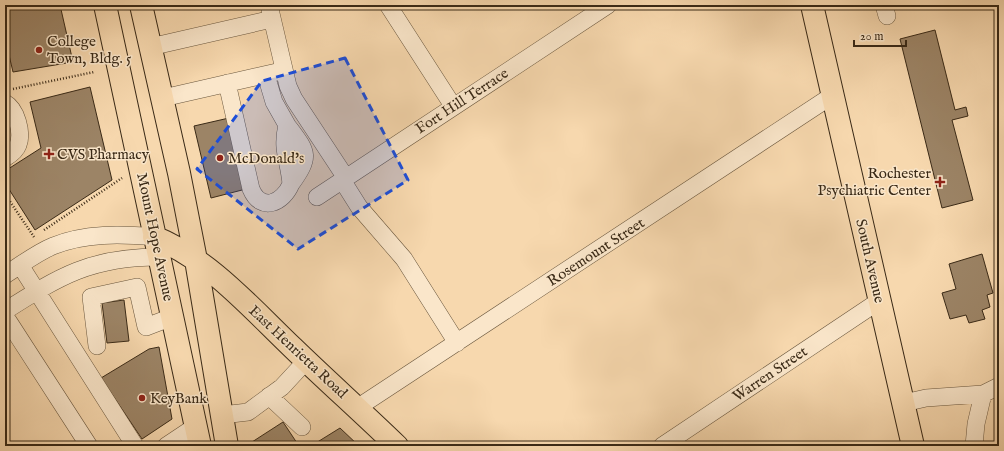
<svg xmlns="http://www.w3.org/2000/svg" width="1004" height="451" font-family="'IM FELL English',serif">
  <style>
    .building { fill: #9c8466; stroke: #3a2a17 }
    .lines { fill: none; stroke-linecap: round; stroke-linejoin: round }
    .minor-casing { stroke: #69563d; stroke-width: 18 }
    .major-casing { stroke: #3a2a17; stroke-width: 24 }
    .path { stroke: #3a2a17; stroke-width: 2.5; stroke-dasharray: 1 2; stroke-linecap: butt }
    .minor { stroke: #fae6ca; stroke-width: 17 }
    .major { stroke: #f7d8ae; stroke-width: 22 }
    .marked { fill: #1d4ed8; fill-opacity: 0.2; stroke: #1d4ed8; stroke-width: 3; stroke-dasharray: 8 5; stroke-linejoin: round }
    .poi-dot { fill: #8f2418; stroke: #fae6ca; stroke-width: 1.5 }
    .labels { text-anchor: middle; dominant-baseline: central; stroke-width: 3; stroke-linejoin: round; paint-order: stroke }
    .poi-label { font-size: 15px; fill: #3a2a17; stroke: #fae6ca; text-anchor: start }
    .street-label { font-size: 15px; fill: #3a2a17; stroke: #fae6ca }
  </style>
  <rect width="100%" height="100%" fill="#f7d8ae"/>
  <filter id="stains"><feTurbulence type="fractalNoise" baseFrequency=".005" numOctaves="4"/><feColorMatrix values="0 0 0 0 .2 0 0 0 0 .09 0 0 0 0 .02 0 0 0 .5 -.17"/></filter>
  <radialGradient id="worn" r=".72"><stop offset=".6" stop-color="#630" stop-opacity="0"/><stop offset="1" stop-color="#630" stop-opacity=".3"/></radialGradient>
  <path class="building" d="M5,5H60L73,62L13,72L5,38Z
    M935,30L955,110L966,107L968,116L952,120L973,200L942,208L900,39Z
    M90,87L112,180L35,230L5,183V171L41,148L30,102Z
    M229,118L246,189L211,198L194,126Z
    M982,254L993,293L987,295L990,307L982,310L985,319L969,323L966,315L950,319L942,293L956,289L949,264Z
    M124,300L129,341L107,343L102,303Z
    M159,347L172,419L142,439L101,378L149,349Z
    M283,422L299,446H253L252,442Z
    M340,428L359,446H311Z"/>
  <g class="lines">
    <g class="minor-casing">
      <path id="minor" d="M269,5L288,86L294,99L346,178
        M388,5L453,106
        M884,5L887,16
        M150,47L272,19
        M227,83L251,189C261,213 283,203 291,184C289,160 281,150 287,125L274,102L266,75
        M163,98L277,72
        M5,103C16,109 23,132 18,145C16,151 10,155 5,158
        M287,125C307,152 312,155 291,184
        M342,180L359,207L404,259L457,343
        M317,197L608,5
        M20,265L135,446
        M5,275C21,265 36,253 53,246C85,233 121,234 154,237
        M5,311C60,276 91,257 159,257
        M5,316L89,446
        M97,346L91,297L137,287L146,327L172,317
        M269,396L302,427
        M904,403L926,398L983,394L999,386
        M357,408L833,95
        M222,415L248,412L282,387L306,361
        M166,446L196,426
        M662,446L879,301
        M974,446L976,424L983,394"/>
    </g>
    <g class="major-casing">
      <path id="major" d="M105,5L200,446
        M141,5L179,173L196,260L227,446
        M812,5L913,446
        M154,237C209,259 251,308 293,348C327,381 363,413 397,446"/>
    </g>
    <path class="path" d="M5,80L7,88
      M13,89L94,72
      M5,194L34,237
      M44,230L122,178"/>
    <use href="#minor" class="minor"/>
    <use href="#major" class="major"/>
  </g>
  <path class="marked" d="M345,58L408,180L298,249L197,169L262,81Z"/>
  <g class="poi-dot">
    <circle cx="39" cy="50" r="4"/>
    <path d="M47 148h4v4h4v4h-4v4h-4v-4h-4v-4h4z"/>
    <circle cx="220" cy="158" r="4"/>
    <path d="M938 176h4v4h4v4h-4v4h-4v-4h-4v-4h4z"/>
    <circle cx="142" cy="398" r="4"/>
  </g>
  <g class="labels">
    <g class="poi-label">
      <text x="47" y="41">College<tspan x="47" dy="17">Town, Bldg. 5</tspan></text>
      <text x="57" y="154">CVS Pharmacy</text>
      <text x="228" y="158">McDonald's</text>
      <text x="931" y="173" text-anchor="end">Rochester<tspan x="931" dy="17">Psychiatric Center</tspan></text>
      <text x="150" y="398">KeyBank</text>
    </g>
    <g class="street-label">
      <text transform="translate(462 101) rotate(-33)">Fort Hill Terrace</text>
      <text transform="translate(155 237) rotate(78)">Mount Hope Avenue</text>
      <text transform="translate(596 252) rotate(-33)">Rosemount Street</text>
      <text transform="translate(870 261) rotate(77)">South Avenue</text>
      <text transform="translate(298 352) rotate(43)">East Henrietta Road</text>
      <text transform="translate(770 374) rotate(-34)">Warren Street</text>
    </g>
  </g>
  <rect width="1004" height="451" fill="none" stroke="#f7d8ae" stroke-width="20"/>
  <rect x="6" y="6" width="992" height="439" fill="none" stroke="#3a2a17" stroke-width="2"/>
  <rect x="10" y="10" width="984" height="431" fill="none" stroke="#3a2a17"/>
  <path d="M854 40v6h52v-6" fill="none" stroke="#3a2a17" stroke-width="2"/>
  <text x="860" y="40" font-size="12" fill="#3a2a17" stroke="#fae6ca" stroke-width="3" paint-order="stroke">20 m</text>
  <rect width="100%" height="100%" filter="url(#stains)"/>
  <rect width="100%" height="100%" fill="url(#worn)"/>
</svg>
